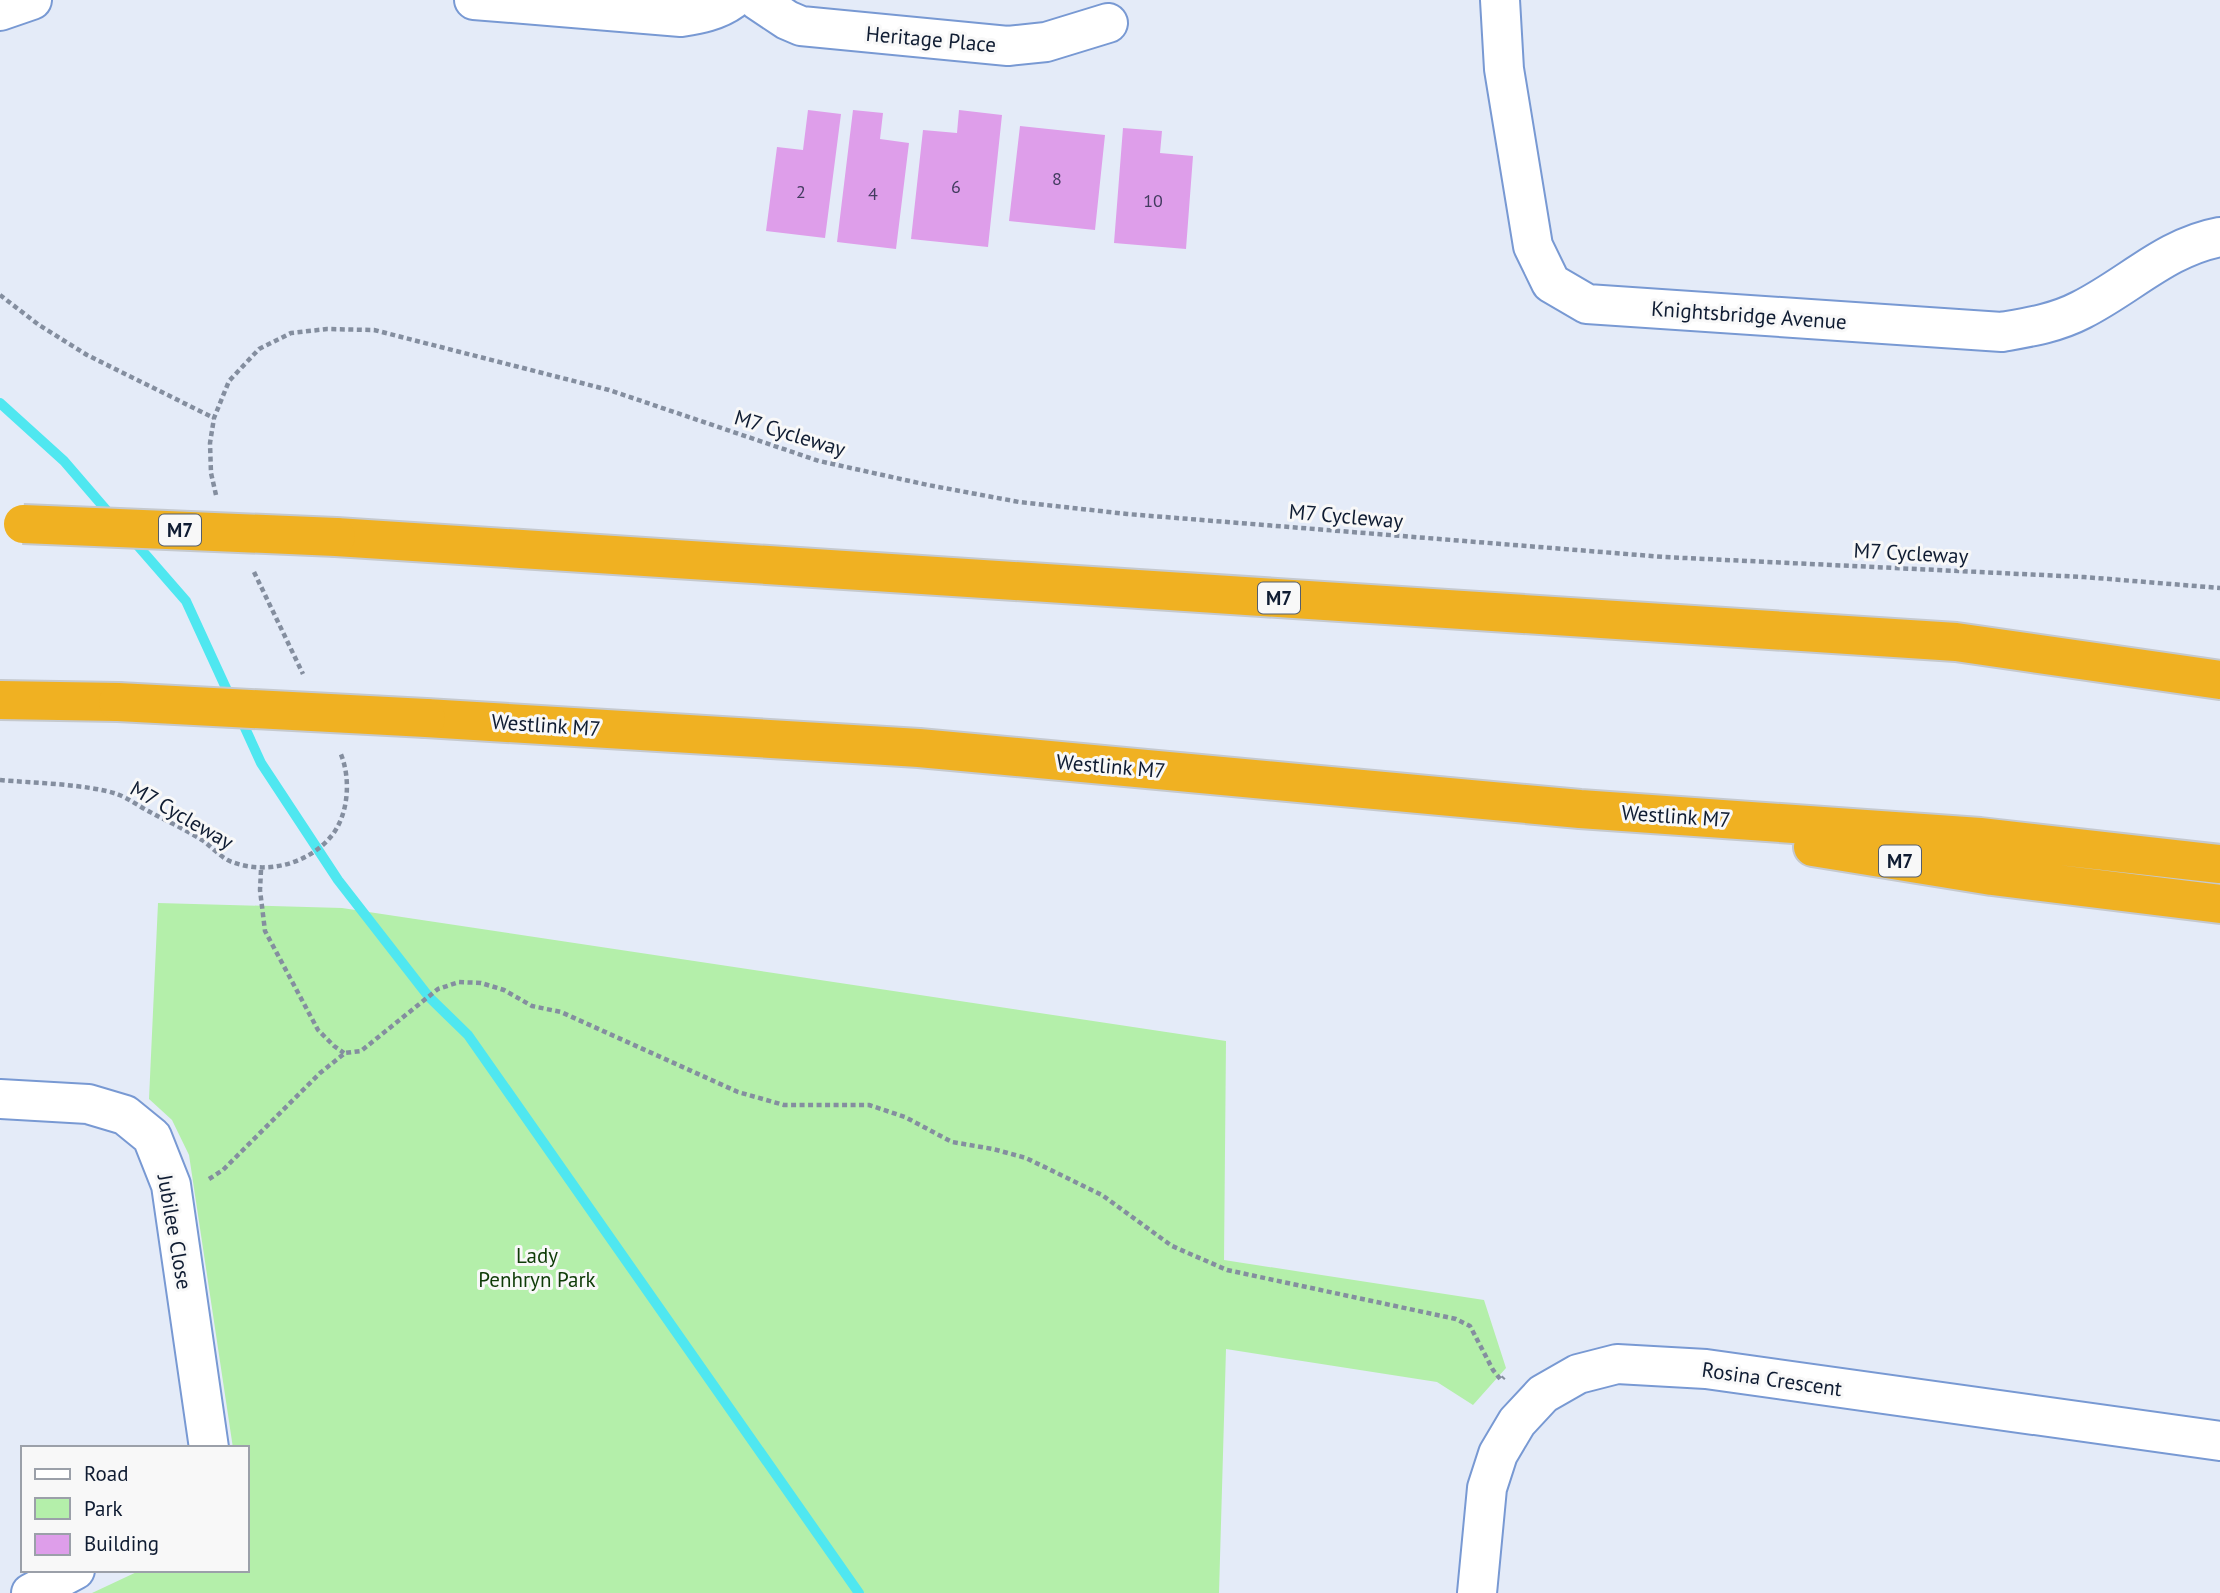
<svg xmlns="http://www.w3.org/2000/svg" width="2220" height="1593" font-family="'PT Sans',sans-serif">
  <style>
    .green { fill: #b4efaa }
    .lines { fill: none; stroke-linecap: round; stroke-linejoin: round }
    .stream { stroke: #4fe7f0; stroke-width: 10 }
    .building { fill: #de9eea }
    .minor-casing { stroke: #7899d3; stroke-width: 42 }
    .highway-casing { stroke: #c5c9ce; stroke-width: 42 }
    .path { stroke: #848e9f; stroke-width: 4.5; stroke-dasharray: 5 3.5; stroke-linecap: butt }
    .minor { stroke: #fff; stroke-width: 38 }
    .highway { stroke: #f0b122; stroke-width: 38 }
    .highway-bridge-casing { stroke: #c5c9ce; stroke-width: 42; stroke-linecap: butt }
    .highway-bridge { stroke: #f0b122; stroke-width: 38 }
    .labels { text-anchor: middle; dominant-baseline: central; stroke-width: 6; stroke-linejoin: round; paint-order: stroke }
    .number-label { font-size: 18px; fill: #433c60 }
    .shield { fill: #f8f8f8; stroke: #555e6d; stroke-width: 2 }
    .shield-label { font-size: 19px; font-weight: bold; fill: #0f1c32 }
    .street-label { font-size: 21px; fill: #0f1c32; stroke: #f8f8f8 }
    .park-label { font-size: 21px; fill: #0f3c08; stroke: #f8f8f8 }
  </style>
  <rect width="100%" height="100%" fill="#e4ebf8"/>
  <path class="green" d="M158,903L342,908L1226,1041L1224,1260L1484,1300L1506,1368L1473,1405L1437,1382L1226,1349L1219,1593H92L141,1570H247V1448H233L189,1155L172,1120L149,1099Z"/>
  <g class="lines">
    <path class="stream" d="M0,403L64,461L114,519
      M132,539L186,601L231,699
      M240,717L261,763L338,880L429,997L468,1035L859,1593"/>
  </g>
  <path class="building" d="M808,110L841,114L825,238L766,231L777,147L803,150Z
    M853,110L883,113L880,139L909,143L896,249L837,242Z
    M959,110L1002,115L988,247L911,239L923,130L957,133Z
    M1020,126L1105,135L1095,230L1009,221Z
    M1123,128L1162,131L1160,153L1193,156L1186,249L1114,243Z"/>
  <g class="lines">
    <g class="minor-casing">
      <path id="minor" d="M474,0L681,17C699,14 717,11 732,0
        M757,0L787,20L801,26L1008,46L1046,42L1108,23
        M1500,0L1504,69L1533,246L1551,283L1587,304L2002,332C2030,327 2056,323 2081,310C2129,286 2166,247 2220,237
        M0,11L32,0
        M0,1099L88,1104L125,1115L152,1137L171,1185L209,1448
        M31,1593L75,1570
        M1477,1593L1487,1488L1498,1454L1517,1422L1543,1394L1578,1374L1617,1364L1706,1369L2220,1441"/>
    </g>
    <g class="highway-casing">
      <path id="highway" d="M336,537L1956,642L2220,680
        M0,700L118,702
        M426,718L919,748L1580,809L1980,837L2220,864
        M1813,847L1992,876L2220,904"/>
    </g>
    <path class="path" d="M0,295L39,325L87,355L214,418
      M216,495L211,473L210,443L214,418L229,381L259,349L291,333L327,329L374,330L609,390L819,461L928,485L1019,502L1127,514L1664,557L2084,577L2220,588
      M254,572L303,674
      M0,780C33,783 87,784 117,794C128,798 140,807 150,812C167,821 186,830 202,840C212,847 221,858 232,862C267,875 310,864 333,834C349,812 351,777 340,752
      M261,870L260,890L265,931L318,1030L334,1046L344,1053
      M209,1179L223,1170L320,1073L345,1053L361,1051L438,989L459,982L481,983L504,990L532,1006L561,1012L738,1092L784,1105H869L905,1117L952,1142L993,1149L1026,1158L1102,1195L1172,1246L1227,1270L1456,1319L1470,1326L1493,1370L1501,1380L1504,1377"/>
    <use href="#minor" class="minor"/>
    <use href="#highway" class="highway"/>
    <g class="highway-bridge-casing">
      <path id="highway-bridge" d="M23,524L336,537
        M118,702L426,718"/>
    </g>
    <use href="#highway-bridge" class="highway-bridge"/>
  </g>
  <g class="labels">
    <g class="number-label">
      <text x="1057" y="178">8</text>
      <text x="956" y="186">6</text>
      <text x="801" y="191">2</text>
      <text x="873" y="193">4</text>
      <text x="1153" y="200">10</text>
    </g>
    <g class="shield">
      <rect x="159" y="514.5" width="42" height="31" rx="5"/>
      <rect x="1258" y="582.5" width="42" height="31" rx="5"/>
      <rect x="1879" y="845.5" width="42" height="31" rx="5"/>
    </g>
    <g class="shield-label">
      <text x="180" y="530">M7</text>
      <text x="1279" y="598">M7</text>
      <text x="1900" y="861">M7</text>
    </g>
    <g class="street-label">
      <text transform="translate(931 39) rotate(5)">Heritage Place</text>
      <text transform="translate(1749 315) rotate(4)">Knightsbridge Avenue</text>
      <text transform="translate(790 433) rotate(17)">M7 Cycleway</text>
      <text transform="translate(1346 516) rotate(5)">M7 Cycleway</text>
      <text transform="translate(1911 553) rotate(3)">M7 Cycleway</text>
      <text transform="translate(546 725) rotate(4)">Westlink M7</text>
      <text transform="translate(1111 766) rotate(5)">Westlink M7</text>
      <text transform="translate(182 815) rotate(30)">M7 Cycleway</text>
      <text transform="translate(1676 816) rotate(4)">Westlink M7</text>
      <text transform="translate(175 1232) rotate(80)">Jubilee Close</text>
      <text transform="translate(1772 1379) rotate(8)">Rosina Crescent</text>
    </g>
    <g class="park-label">
      <text x="537" y="1255">Lady<tspan x="537" dy="24">Penhryn Park</tspan></text>
    </g>
  </g>
  <rect x="21" y="1446" width="228" height="126" fill="#f8f8f8" stroke="#9ba0a9" stroke-width="2"/>
  <rect x="35" y="1469" width="35" height="10" fill="#ffffff" stroke="#9ba0a9" stroke-width="2"/>
  <text x="84" y="1481" font-size="21" fill="#0f1c32">Road</text>
  <rect x="35" y="1498" width="35" height="21" fill="#b4efaa" stroke="#9ba0a9" stroke-width="2"/>
  <text x="84" y="1516" font-size="21" fill="#0f1c32">Park</text>
  <rect x="35" y="1534" width="35" height="21" fill="#de9eea" stroke="#9ba0a9" stroke-width="2"/>
  <text x="84" y="1551" font-size="21" fill="#0f1c32">Building</text>
</svg>
